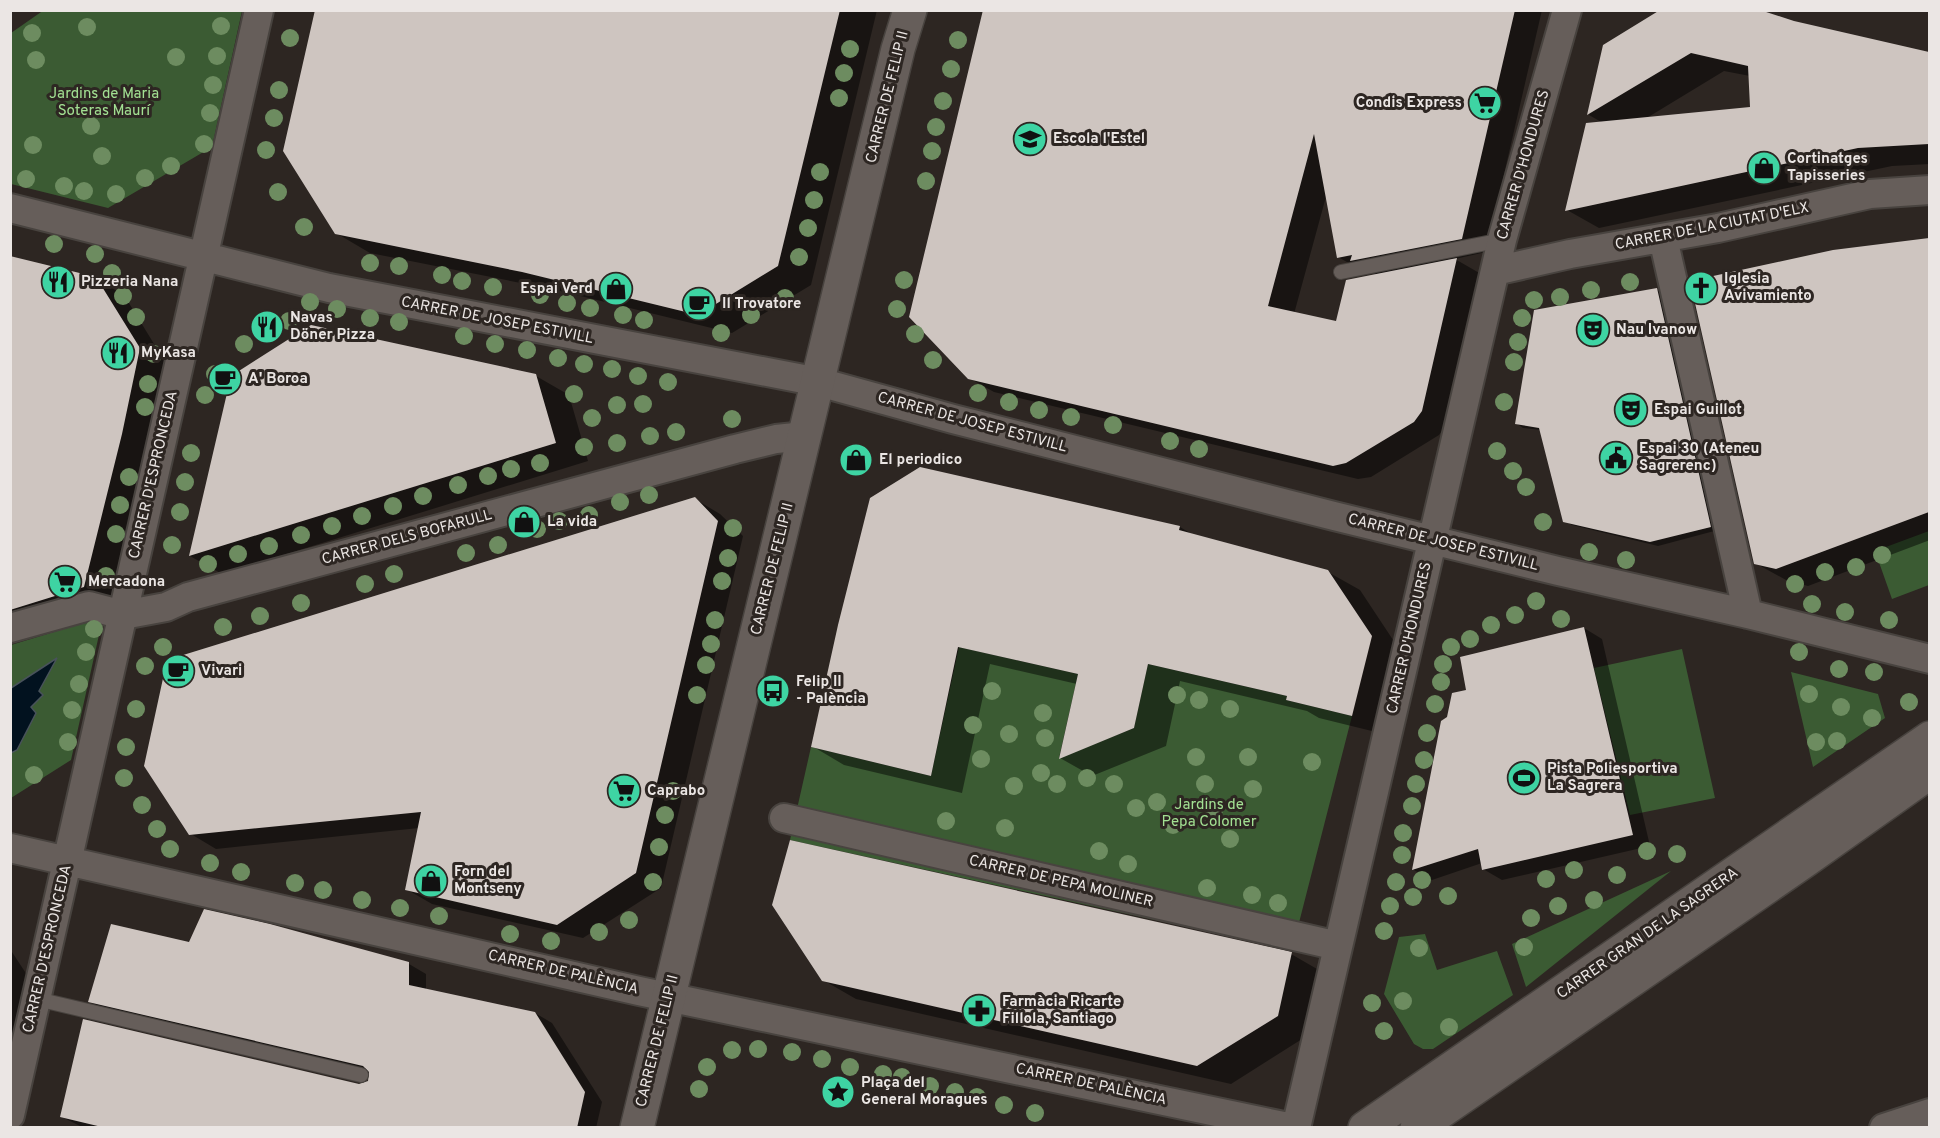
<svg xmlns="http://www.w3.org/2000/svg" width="1940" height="1138" font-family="Overpass,sans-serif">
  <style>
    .green { fill: #3b5b33 }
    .water { fill: #02121f; stroke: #48525a; stroke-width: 1.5 }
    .shadow { fill: #0007; fill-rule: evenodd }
    .building { fill: #cec5c0 }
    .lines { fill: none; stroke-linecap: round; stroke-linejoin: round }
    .lane-casing { stroke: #48433f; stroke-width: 16 }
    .street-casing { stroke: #48433f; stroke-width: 32 }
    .secondary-casing { stroke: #48433f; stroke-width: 36 }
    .lane { stroke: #665e5a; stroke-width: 14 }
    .street { stroke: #665e5a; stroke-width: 28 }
    .secondary { stroke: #665e5a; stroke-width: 33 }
    .tree { fill: #6d8c60 }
    .labels { text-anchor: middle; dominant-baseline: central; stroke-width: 6; stroke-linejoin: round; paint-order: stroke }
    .park-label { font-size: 15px; fill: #a2e092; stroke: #2d2622 }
    .street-label { font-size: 15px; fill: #ebe6e4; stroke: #2d2622 }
    .poi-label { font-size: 15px; font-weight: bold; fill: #ebe6e4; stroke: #2d2622; text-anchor: start }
  </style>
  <rect width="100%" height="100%" fill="#2d2622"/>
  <path class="green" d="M44,10L242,11L212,147L108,208L11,184V33Z
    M1929,531V585L1892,599L1875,551Z
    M103,617L71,760L11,798V645Z
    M959,647L1078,674L1059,758L1134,728L1148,664L1287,696L1286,700L1352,716L1292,950L790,840L811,747L931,776Z
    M1682,649L1715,798L1630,815L1594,668Z
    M1791,672L1878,694L1885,718L1813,767Z
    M1671,871L1526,987L1512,944Z
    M1425,934L1437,970L1497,951L1513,995L1433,1049H1423L1414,1044L1384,994L1399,937Z"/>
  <path class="water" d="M57,658L39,691L43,695L31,707L36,713L17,750L11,753V688Z"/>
  <path class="shadow" d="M317,10H877L811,285L732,333L556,290L370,253L336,233Z
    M984,10H1542L1486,252L1455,259L1481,274L1446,425L1439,435L1371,477L1358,479L994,392L969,378ZM1327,193L1338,257L1363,271L1369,270L1378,275L1337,323L1294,314Z
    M1794,23L1930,53V164L1892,166L1599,228L1567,210L1603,123L1589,115L1604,46ZM1724,71L1750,76L1752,108L1645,119Z
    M1930,240V540L1808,586L1786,580L1755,563L1833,252Z
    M10,258L96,279L124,295L167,365L111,603L10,634Z
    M1657,290L1664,294L1718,530L1658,546L1572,525L1565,521L1541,430L1523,428L1516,423Z
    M536,376L569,395L588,461L222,574L190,556Z
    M921,469L1180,527L1195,536L1328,572L1360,590L1403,655L1384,734L1319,718L1307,711L1180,681L1166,746L1092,776L1060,758L1077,684L990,664L962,793L844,765L812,746Z
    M695,499L720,514L743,536L661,888L583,938L432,904L406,889L419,828L216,849L191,834Z
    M1584,628L1602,639L1650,846L1502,880L1483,869L1482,863L1432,880L1414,870L1442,722L1448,718L1468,691Z
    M190,944L409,964L426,974V990L535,1013L552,1023L602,1102L596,1128H84L62,1117L365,1085L371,1078V1073L106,1011L89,1001Z
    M10,949L31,981L10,1072Z
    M1291,954L1324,973L1310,1034L1231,1084L856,999L823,980Z"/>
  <path class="building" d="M315,10H840L778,266L698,315L522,272L335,234L283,151Z
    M983,10H1515L1462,239L1350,261L1352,255L1337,258L1314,134L1268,306L1336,321L1346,280L1457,258L1422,411L1414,422L1346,463L1333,466L968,379L909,317Z
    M1660,10H1760L1794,21L1929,52V144L1858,148L1565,211L1586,123L1750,107L1748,66L1691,53L1587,115L1603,45Z
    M1929,238V512L1776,569L1754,564L1690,281L1833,250Z
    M10,256L96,277L140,348L122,434L84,587L10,610Z
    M1657,288L1711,527L1650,542L1563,522L1539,428L1515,424L1534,310Z
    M311,325L536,374L556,443L189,556L231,376Z
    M920,467L1180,526L1179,530L1328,570L1372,636L1352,716L1286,700L1287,696L1148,664L1134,728L1059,759L1078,674L958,647L931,776L811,747L838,625L870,498Z
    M695,497L718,521L636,873L557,925L405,890L421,812L189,835L144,766L167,660Z
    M1584,627L1633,835L1482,870L1478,849L1412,870L1441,721L1447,717L1452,693L1466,690L1460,657Z
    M790,840L1292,952L1278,1016L1197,1066L822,981L772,905Z
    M204,909L270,924L409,962V985L535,1012L585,1092L577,1128H106L60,1117L83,1019L359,1084L368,1081L369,1072L363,1066L88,1002L111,924L189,942Z"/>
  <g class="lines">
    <g class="lane-casing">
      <path id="lane" d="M1341,272L1502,240
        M37,999L361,1075"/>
    </g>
    <g class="street-casing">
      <path id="street" d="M10,208L329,288L819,382L953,419L1334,516L1558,571L1748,614L1930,659
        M1663,238L1748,614
        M1495,271L1570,254L1718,228L1870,194L1930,190
        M10,628L89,606L123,615L166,607L188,597L735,449L776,439L805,436
        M784,818L1338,946
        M10,848L639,991L1293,1128
        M10,1115L259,10
        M1296,1128L1502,240L1567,10
        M1884,1128L1930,1113"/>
    </g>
    <g class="secondary-casing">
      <path id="secondary" d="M637,1128L898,49L910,10
        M1365,1128L1930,738
        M1417,1128L1806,860L1930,772"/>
    </g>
    <use href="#lane" class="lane"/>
    <use href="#street" class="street"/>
    <use href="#secondary" class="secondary"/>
  </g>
  <g class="tree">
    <circle cx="221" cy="26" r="9"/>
    <circle cx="87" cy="27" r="9"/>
    <circle cx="32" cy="33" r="9"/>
    <circle cx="290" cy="38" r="9"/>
    <circle cx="958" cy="40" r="9"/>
    <circle cx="850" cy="49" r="9"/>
    <circle cx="217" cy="56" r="9"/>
    <circle cx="176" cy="57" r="9"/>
    <circle cx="36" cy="60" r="9"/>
    <circle cx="951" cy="69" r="9"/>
    <circle cx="844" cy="73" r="9"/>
    <circle cx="213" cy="85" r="9"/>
    <circle cx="279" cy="90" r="9"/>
    <circle cx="839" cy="98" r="9"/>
    <circle cx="943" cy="101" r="9"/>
    <circle cx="210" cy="113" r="9"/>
    <circle cx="274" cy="118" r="9"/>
    <circle cx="91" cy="126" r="9"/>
    <circle cx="936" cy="127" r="9"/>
    <circle cx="204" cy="144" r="9"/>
    <circle cx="33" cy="145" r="9"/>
    <circle cx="266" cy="150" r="9"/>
    <circle cx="932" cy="151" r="9"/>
    <circle cx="102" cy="156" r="9"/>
    <circle cx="171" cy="166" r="9"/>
    <circle cx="820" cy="172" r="9"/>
    <circle cx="145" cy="178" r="9"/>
    <circle cx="26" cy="179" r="9"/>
    <circle cx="926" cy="181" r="9"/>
    <circle cx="64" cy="186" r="9"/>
    <circle cx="84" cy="191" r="9"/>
    <circle cx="278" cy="192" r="9"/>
    <circle cx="116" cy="194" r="9"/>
    <circle cx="814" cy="200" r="9"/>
    <circle cx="304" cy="227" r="9"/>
    <circle cx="808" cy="228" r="9"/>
    <circle cx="54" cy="244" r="9"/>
    <circle cx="95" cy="254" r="9"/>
    <circle cx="799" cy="257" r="9"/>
    <circle cx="370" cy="263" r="9"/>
    <circle cx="399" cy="266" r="9"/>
    <circle cx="112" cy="273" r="9"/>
    <circle cx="442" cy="275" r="9"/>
    <circle cx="904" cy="280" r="9"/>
    <circle cx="462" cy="281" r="9"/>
    <circle cx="1630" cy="282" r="9"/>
    <circle cx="493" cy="287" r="9"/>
    <circle cx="1591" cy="290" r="9"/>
    <circle cx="540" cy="295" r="9"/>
    <circle cx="123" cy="296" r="9"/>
    <circle cx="1560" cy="297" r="9"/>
    <circle cx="785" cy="298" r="9"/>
    <circle cx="1534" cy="300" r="9"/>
    <circle cx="310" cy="302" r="9"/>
    <circle cx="567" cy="303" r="9"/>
    <circle cx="590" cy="308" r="9"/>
    <circle cx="337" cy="309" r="9"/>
    <circle cx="897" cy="309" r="9"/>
    <circle cx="623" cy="315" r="9"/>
    <circle cx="751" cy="315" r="9"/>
    <circle cx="136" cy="317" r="9"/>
    <circle cx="370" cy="318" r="9"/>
    <circle cx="1522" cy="318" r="9"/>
    <circle cx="644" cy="320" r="9"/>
    <circle cx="289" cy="321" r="9"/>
    <circle cx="399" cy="322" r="9"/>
    <circle cx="721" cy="333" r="9"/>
    <circle cx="915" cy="334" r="9"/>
    <circle cx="464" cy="336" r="9"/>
    <circle cx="1518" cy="342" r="9"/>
    <circle cx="244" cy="344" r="9"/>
    <circle cx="495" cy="344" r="9"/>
    <circle cx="527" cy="350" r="9"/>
    <circle cx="154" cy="354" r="9"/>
    <circle cx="558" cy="358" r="9"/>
    <circle cx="933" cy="360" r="9"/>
    <circle cx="1514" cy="362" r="9"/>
    <circle cx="584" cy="364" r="9"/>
    <circle cx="612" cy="369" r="9"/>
    <circle cx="215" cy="374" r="9"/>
    <circle cx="638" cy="376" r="9"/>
    <circle cx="668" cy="382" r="9"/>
    <circle cx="148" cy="384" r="9"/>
    <circle cx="978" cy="393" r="9"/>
    <circle cx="574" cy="394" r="9"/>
    <circle cx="205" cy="395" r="9"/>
    <circle cx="1009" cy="402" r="9"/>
    <circle cx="1504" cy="402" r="9"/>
    <circle cx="643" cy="404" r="9"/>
    <circle cx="617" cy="405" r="9"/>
    <circle cx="145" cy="407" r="9"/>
    <circle cx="1039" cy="410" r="9"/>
    <circle cx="1071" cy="417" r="9"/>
    <circle cx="592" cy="418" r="9"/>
    <circle cx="732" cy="419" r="9"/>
    <circle cx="1113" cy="425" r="9"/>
    <circle cx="676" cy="432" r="9"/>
    <circle cx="650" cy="436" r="9"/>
    <circle cx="1170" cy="441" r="9"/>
    <circle cx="617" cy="443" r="9"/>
    <circle cx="584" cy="447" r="9"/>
    <circle cx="1199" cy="449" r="9"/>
    <circle cx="1497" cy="451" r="9"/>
    <circle cx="191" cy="453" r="9"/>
    <circle cx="540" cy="463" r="9"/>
    <circle cx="511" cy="469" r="9"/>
    <circle cx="1513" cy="471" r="9"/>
    <circle cx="488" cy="476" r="9"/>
    <circle cx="129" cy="477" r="9"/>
    <circle cx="185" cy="482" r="9"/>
    <circle cx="458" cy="485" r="9"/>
    <circle cx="1526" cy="487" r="9"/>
    <circle cx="649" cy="495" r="9"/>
    <circle cx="423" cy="496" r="9"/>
    <circle cx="620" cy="502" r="9"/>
    <circle cx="120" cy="505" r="9"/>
    <circle cx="393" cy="506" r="9"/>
    <circle cx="180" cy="512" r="9"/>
    <circle cx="589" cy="515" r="9"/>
    <circle cx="362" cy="516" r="9"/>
    <circle cx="559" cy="521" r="9"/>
    <circle cx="1543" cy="522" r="9"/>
    <circle cx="332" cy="526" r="9"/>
    <circle cx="733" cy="528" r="9"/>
    <circle cx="537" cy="529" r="9"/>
    <circle cx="116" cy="534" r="9"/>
    <circle cx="301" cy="535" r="9"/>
    <circle cx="172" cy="545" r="9"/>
    <circle cx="498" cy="545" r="9"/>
    <circle cx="269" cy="546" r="9"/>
    <circle cx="1589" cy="552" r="9"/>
    <circle cx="466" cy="553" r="9"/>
    <circle cx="238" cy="554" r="9"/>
    <circle cx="1882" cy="555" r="9"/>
    <circle cx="728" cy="558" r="9"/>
    <circle cx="1626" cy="560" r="9"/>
    <circle cx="208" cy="564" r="9"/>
    <circle cx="1856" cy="567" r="9"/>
    <circle cx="1825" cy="572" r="9"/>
    <circle cx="394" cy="574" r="9"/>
    <circle cx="106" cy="576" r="9"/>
    <circle cx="722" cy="581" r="9"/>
    <circle cx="365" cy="584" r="9"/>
    <circle cx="1795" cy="584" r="9"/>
    <circle cx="1536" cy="601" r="9"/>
    <circle cx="301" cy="603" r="9"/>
    <circle cx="1812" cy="604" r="9"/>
    <circle cx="1845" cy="612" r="9"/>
    <circle cx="1515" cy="615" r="9"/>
    <circle cx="260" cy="616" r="9"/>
    <circle cx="1561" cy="619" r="9"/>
    <circle cx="715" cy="620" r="9"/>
    <circle cx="1889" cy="620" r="9"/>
    <circle cx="1491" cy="625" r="9"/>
    <circle cx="223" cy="627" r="9"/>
    <circle cx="94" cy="629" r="9"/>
    <circle cx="1470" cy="639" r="9"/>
    <circle cx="711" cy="644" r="9"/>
    <circle cx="163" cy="647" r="9"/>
    <circle cx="1451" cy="647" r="9"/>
    <circle cx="86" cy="652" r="9"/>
    <circle cx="1799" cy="652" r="9"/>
    <circle cx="1443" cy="664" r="9"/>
    <circle cx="706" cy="665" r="9"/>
    <circle cx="145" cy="666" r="9"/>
    <circle cx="1839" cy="669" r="9"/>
    <circle cx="1874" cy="672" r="9"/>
    <circle cx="1441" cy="682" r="9"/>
    <circle cx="79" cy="684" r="9"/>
    <circle cx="992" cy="691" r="9"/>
    <circle cx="1809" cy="694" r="9"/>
    <circle cx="697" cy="695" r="9"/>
    <circle cx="1177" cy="695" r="9"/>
    <circle cx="1199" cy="700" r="9"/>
    <circle cx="1909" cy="702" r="9"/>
    <circle cx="1435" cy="704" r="9"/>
    <circle cx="1841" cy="707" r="9"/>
    <circle cx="136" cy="709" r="9"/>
    <circle cx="1230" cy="709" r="9"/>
    <circle cx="72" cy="710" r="9"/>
    <circle cx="1043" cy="713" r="9"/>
    <circle cx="1872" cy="718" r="9"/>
    <circle cx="973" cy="725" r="9"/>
    <circle cx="1427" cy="733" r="9"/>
    <circle cx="1009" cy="734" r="9"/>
    <circle cx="1045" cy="738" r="9"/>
    <circle cx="1837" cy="741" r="9"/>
    <circle cx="68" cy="742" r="9"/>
    <circle cx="1816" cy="742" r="9"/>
    <circle cx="126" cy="747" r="9"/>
    <circle cx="1196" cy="757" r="9"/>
    <circle cx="1248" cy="757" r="9"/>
    <circle cx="981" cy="759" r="9"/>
    <circle cx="1424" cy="760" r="9"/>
    <circle cx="1312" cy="762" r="9"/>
    <circle cx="1041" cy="773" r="9"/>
    <circle cx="34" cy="775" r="9"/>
    <circle cx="124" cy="778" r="9"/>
    <circle cx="1087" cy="778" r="9"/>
    <circle cx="1057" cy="784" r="9"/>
    <circle cx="1114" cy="784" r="9"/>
    <circle cx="1205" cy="784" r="9"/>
    <circle cx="1416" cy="784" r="9"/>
    <circle cx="1014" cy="786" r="9"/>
    <circle cx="1253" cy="789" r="9"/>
    <circle cx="673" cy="791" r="9"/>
    <circle cx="1157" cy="802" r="9"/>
    <circle cx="142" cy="805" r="9"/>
    <circle cx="1412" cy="806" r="9"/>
    <circle cx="1136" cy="808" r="9"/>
    <circle cx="1214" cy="810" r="9"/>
    <circle cx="665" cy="815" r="9"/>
    <circle cx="946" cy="821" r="9"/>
    <circle cx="1173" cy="825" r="9"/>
    <circle cx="1005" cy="828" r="9"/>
    <circle cx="157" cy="829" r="9"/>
    <circle cx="1403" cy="833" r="9"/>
    <circle cx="1230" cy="839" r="9"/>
    <circle cx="659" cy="847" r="9"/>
    <circle cx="170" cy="849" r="9"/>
    <circle cx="1099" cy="851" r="9"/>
    <circle cx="1647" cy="851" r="9"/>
    <circle cx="1677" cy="854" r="9"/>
    <circle cx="1402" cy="855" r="9"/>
    <circle cx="210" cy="863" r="9"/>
    <circle cx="1128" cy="864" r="9"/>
    <circle cx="1574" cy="870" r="9"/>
    <circle cx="241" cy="872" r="9"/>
    <circle cx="1617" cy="875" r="9"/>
    <circle cx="1546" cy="879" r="9"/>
    <circle cx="1422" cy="880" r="9"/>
    <circle cx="653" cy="882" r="9"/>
    <circle cx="1396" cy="882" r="9"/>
    <circle cx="295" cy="883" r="9"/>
    <circle cx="1207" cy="888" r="9"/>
    <circle cx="323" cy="890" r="9"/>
    <circle cx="1252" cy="895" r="9"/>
    <circle cx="1448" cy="896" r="9"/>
    <circle cx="1413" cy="897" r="9"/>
    <circle cx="362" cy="900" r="9"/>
    <circle cx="1594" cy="900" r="9"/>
    <circle cx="1278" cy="903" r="9"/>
    <circle cx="1390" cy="906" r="9"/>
    <circle cx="1558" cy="906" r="9"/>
    <circle cx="400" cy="908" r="9"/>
    <circle cx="439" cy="916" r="9"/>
    <circle cx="1531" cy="918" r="9"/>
    <circle cx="629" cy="920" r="9"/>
    <circle cx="1384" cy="931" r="9"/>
    <circle cx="599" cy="932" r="9"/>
    <circle cx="510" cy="934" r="9"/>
    <circle cx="551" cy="941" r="9"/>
    <circle cx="1524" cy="947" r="9"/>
    <circle cx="1419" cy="948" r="9"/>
    <circle cx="1403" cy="1001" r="9"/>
    <circle cx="1372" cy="1003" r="9"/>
    <circle cx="1449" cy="1027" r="9"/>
    <circle cx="1384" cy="1031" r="9"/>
    <circle cx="758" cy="1049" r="9"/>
    <circle cx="732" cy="1050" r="9"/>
    <circle cx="792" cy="1052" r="9"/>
    <circle cx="822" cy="1059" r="9"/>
    <circle cx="707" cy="1067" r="9"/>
    <circle cx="850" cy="1067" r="9"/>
    <circle cx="883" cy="1074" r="9"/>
    <circle cx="902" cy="1077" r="9"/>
    <circle cx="930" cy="1086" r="9"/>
    <circle cx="699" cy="1089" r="9"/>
    <circle cx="955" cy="1092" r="9"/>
    <circle cx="977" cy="1097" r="9"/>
    <circle cx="1004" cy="1105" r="9"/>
    <circle cx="1035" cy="1113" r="9"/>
  </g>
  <defs>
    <g id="supermarket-disc" transform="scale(1.725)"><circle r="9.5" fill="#3ed4a3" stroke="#2d2622"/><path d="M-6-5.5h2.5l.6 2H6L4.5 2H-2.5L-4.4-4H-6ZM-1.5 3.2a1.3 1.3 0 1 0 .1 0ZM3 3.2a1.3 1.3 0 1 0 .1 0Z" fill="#111"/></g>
    <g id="school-disc" transform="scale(1.725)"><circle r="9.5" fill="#3ed4a3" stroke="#2d2622"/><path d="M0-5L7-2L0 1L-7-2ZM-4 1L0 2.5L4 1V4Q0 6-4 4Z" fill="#111"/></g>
    <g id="shop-disc" transform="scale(1.725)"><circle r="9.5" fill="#3ed4a3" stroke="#2d2622"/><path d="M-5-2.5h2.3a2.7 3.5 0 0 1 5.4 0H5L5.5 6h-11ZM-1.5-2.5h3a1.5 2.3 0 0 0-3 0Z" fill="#111"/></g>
    <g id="restaurant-disc" transform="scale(1.725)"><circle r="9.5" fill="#3ed4a3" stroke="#2d2622"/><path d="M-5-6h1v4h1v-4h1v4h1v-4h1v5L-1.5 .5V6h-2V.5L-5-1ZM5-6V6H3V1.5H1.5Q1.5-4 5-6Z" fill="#111"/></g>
    <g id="church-disc" transform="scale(1.725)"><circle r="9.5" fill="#3ed4a3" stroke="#2d2622"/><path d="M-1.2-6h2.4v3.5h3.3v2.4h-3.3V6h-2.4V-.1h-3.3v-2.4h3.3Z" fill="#111"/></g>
    <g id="cafe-disc" transform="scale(1.725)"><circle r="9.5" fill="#3ed4a3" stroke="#2d2622"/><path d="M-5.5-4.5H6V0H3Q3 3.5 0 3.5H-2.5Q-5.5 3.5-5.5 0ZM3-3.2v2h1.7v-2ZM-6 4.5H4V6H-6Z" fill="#111"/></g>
    <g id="theatre-disc" transform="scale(1.725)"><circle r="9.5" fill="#3ed4a3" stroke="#2d2622"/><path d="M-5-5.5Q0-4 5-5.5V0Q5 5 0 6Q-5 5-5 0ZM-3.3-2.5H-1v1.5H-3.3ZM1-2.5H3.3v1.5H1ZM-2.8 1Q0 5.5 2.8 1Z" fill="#111"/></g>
    <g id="civic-disc" transform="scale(1.725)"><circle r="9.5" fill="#3ed4a3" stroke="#2d2622"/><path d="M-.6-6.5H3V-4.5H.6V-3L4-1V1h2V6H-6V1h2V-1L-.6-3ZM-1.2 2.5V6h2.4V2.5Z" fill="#111"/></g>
    <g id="bus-disc" transform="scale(1.725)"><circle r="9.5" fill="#3ed4a3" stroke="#2d2622"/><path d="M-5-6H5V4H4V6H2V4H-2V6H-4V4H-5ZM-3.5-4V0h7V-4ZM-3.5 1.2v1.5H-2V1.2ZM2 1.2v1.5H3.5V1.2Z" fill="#111"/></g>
    <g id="stadium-disc" transform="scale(1.725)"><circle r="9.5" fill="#3ed4a3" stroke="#2d2622"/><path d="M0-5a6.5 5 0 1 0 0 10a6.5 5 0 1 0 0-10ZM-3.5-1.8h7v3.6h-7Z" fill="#111"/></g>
    <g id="pharmacy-disc" transform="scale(1.725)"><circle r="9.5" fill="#3ed4a3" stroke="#2d2622"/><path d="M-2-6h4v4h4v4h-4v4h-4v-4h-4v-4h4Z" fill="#111"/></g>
    <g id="sight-disc" transform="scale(1.725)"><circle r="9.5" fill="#3ed4a3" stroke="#2d2622"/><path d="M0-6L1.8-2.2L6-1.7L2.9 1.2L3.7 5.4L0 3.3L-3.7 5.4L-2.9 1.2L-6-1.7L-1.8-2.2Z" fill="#111"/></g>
  </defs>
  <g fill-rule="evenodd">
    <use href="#supermarket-disc" x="1485" y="103"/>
    <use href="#school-disc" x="1030" y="139"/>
    <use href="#shop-disc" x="1764" y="168"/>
    <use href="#restaurant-disc" x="58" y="282"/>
    <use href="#church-disc" x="1701" y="288"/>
    <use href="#shop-disc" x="616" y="289"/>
    <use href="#cafe-disc" x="699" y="304"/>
    <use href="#restaurant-disc" x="267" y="327"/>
    <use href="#theatre-disc" x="1593" y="330"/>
    <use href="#restaurant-disc" x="118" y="353"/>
    <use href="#cafe-disc" x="225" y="379"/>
    <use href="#theatre-disc" x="1631" y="410"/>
    <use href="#civic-disc" x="1616" y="458"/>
    <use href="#shop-disc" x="856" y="460"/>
    <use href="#shop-disc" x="524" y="522"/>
    <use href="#supermarket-disc" x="65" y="582"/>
    <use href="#cafe-disc" x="178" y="671"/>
    <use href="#bus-disc" x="773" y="691"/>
    <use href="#stadium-disc" x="1524" y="778"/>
    <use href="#supermarket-disc" x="624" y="791"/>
    <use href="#shop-disc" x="431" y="881"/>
    <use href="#pharmacy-disc" x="979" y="1011"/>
    <use href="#sight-disc" x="838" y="1092"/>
  </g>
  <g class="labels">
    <g class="park-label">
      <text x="104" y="94">Jardins de Maria<tspan x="104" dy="17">Soteras Maurí</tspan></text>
      <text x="1209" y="805">Jardins de<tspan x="1209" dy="17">Pepa Colomer</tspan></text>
    </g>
    <g class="street-label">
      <text transform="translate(888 97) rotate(-76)">CARRER DE FELIP II</text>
      <text transform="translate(1524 165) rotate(-74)">CARRER D'HONDURES</text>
      <text transform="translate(1712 227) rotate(-11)">CARRER DE LA CIUTAT D'ELX</text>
      <text transform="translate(497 321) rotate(11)">CARRER DE JOSEP ESTIVILL</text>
      <text transform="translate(972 423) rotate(15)">CARRER DE JOSEP ESTIVILL</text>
      <text transform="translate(154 475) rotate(-77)">CARRER D'ESPRONCEDA</text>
      <text transform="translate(407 538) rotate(-15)">CARRER DELS BOFARULL</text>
      <text transform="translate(1443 543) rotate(14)">CARRER DE JOSEP ESTIVILL</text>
      <text transform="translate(773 569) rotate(-76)">CARRER DE FELIP II</text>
      <text transform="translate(1410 638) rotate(-77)">CARRER D'HONDURES</text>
      <text transform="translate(1061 882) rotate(13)">CARRER DE PEPA MOLINER</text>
      <text transform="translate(1648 934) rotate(-35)">CARRER GRAN DE LA SAGRERA</text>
      <text transform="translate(48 949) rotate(-77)">CARRER D'ESPRONCEDA</text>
      <text transform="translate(563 973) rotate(13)">CARRER DE PALÈNCIA</text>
      <text transform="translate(658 1041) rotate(-76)">CARRER DE FELIP II</text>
      <text transform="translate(1091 1085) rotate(12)">CARRER DE PALÈNCIA</text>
    </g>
    <g class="poi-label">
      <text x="1462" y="103" text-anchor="end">Condis Express</text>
      <text x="1053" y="139">Escola l'Estel</text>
      <text x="1787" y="159">Cortinatges<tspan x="1787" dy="17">Tapisseries</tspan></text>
      <text x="1724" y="279">Iglesia<tspan x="1724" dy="17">Avivamiento</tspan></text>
      <text x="81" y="282">Pizzeria Nana</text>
      <text x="593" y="289" text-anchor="end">Espai Verd</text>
      <text x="722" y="304">Il Trovatore</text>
      <text x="290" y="318">Navas<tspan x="290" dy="17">Döner Pizza</tspan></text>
      <text x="1616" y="330">Nau Ivanow</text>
      <text x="141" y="353">MyKasa</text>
      <text x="248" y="379">A' Boroa</text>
      <text x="1654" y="410">Espai Guillot</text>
      <text x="1639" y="449">Espai 30 (Ateneu<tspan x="1639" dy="17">Sagrerenc)</tspan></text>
      <text x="879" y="460">El periodico</text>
      <text x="547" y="522">La vida</text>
      <text x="88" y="582">Mercadona</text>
      <text x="201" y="671">Vivari</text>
      <text x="796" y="682">Felip II<tspan x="796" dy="17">- Palència</tspan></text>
      <text x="1547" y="769">Pista Poliesportiva<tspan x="1547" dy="17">La Sagrera</tspan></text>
      <text x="647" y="791">Caprabo</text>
      <text x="454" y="872">Forn del<tspan x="454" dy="17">Montseny</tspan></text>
      <text x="1002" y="1002">Farmàcia Ricarte<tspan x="1002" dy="17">Fillola, Santiago</tspan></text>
      <text x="861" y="1083">Plaça del<tspan x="861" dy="17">General Moragues</tspan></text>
    </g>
  </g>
  <rect width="1940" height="1138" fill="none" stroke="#ebe6e4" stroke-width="24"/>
</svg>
